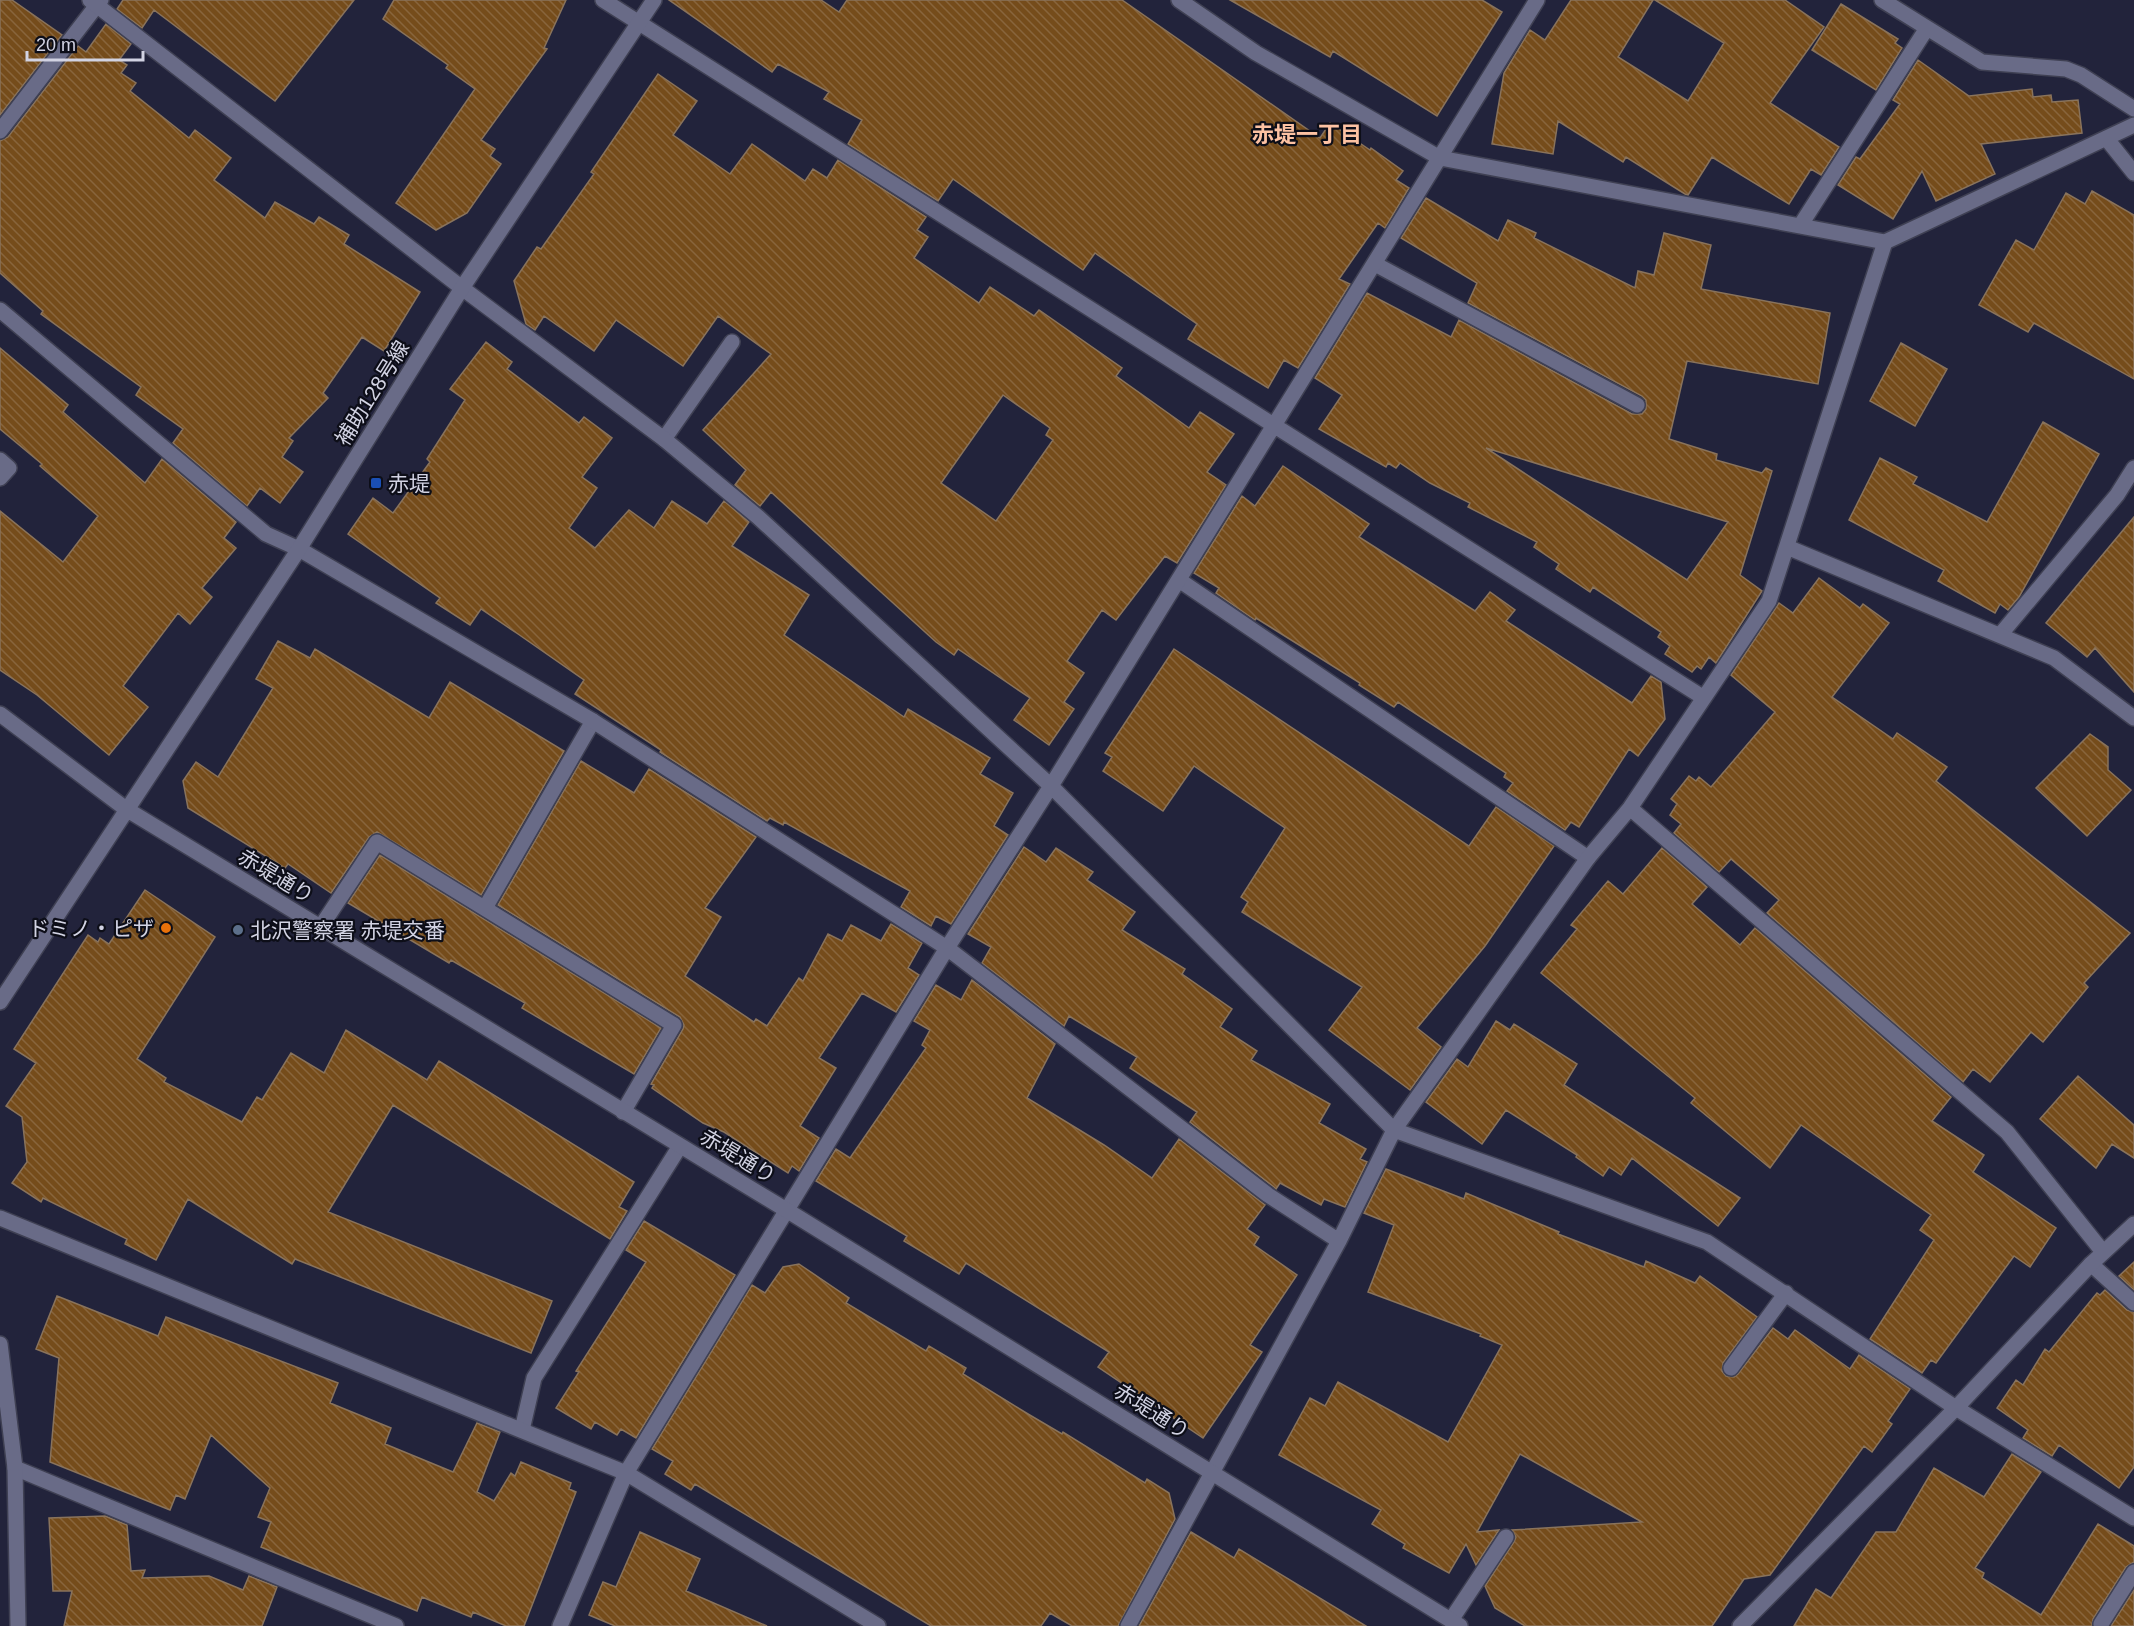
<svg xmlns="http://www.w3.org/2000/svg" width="2134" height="1626" font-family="Helvetica,'Noto Sans JP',sans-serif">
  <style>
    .building { fill: url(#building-back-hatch); stroke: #89735c; stroke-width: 1.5; fill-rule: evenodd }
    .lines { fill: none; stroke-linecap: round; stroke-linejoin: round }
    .lane-casing { stroke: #3f4053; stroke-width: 18 }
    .street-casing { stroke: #3f4053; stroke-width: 18 }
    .secondary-casing { stroke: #3f4053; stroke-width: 18 }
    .lane { stroke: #696b87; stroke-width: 15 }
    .street { stroke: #696b87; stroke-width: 15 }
    .secondary { stroke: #696b87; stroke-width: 15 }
    .transit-dot { fill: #1a4fb4; stroke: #0d0e18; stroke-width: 2 }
    .food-dot { fill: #e8710a; stroke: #0d0e18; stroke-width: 2 }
    .service-dot { fill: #5c6f8a; stroke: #0d0e18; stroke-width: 2 }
    .labels { text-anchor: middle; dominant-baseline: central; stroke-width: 4.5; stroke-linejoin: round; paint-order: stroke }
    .street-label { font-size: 21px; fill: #d2d3e3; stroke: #0d0e18 }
    .poi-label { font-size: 21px; fill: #d2d3e3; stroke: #0d0e18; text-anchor: start }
    .neighbourhood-label { font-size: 22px; font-weight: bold; fill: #fdc2a3; stroke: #0d0e18 }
  </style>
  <defs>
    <pattern id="building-back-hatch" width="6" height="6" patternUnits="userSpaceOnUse" patternTransform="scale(1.5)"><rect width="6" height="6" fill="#754c1b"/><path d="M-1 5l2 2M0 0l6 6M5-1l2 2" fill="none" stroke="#88653c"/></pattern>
  </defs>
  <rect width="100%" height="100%" fill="#22233b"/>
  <path class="building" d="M0,0H12L62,35L0,115Z
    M123,0H354L275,101L154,10L142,28L117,9Z
    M394,0H566L544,48L547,49L481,140L495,149L490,156L501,164L467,213L436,230L396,203L475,89L446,68L448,65L383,19Z
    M669,0H821L839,12L847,0H1122L1320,138L1330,123L1370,150L1371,148L1403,171L1396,180L1409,188L1385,228L1378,223L1339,279L1350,284L1298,368L1284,360L1268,388L1188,339L1197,324L1095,253L1083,270L953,179L938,201L848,144L862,120L824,99L829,92L778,64L772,72Z
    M1230,0H1482L1502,12L1437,116L1333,51L1330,57Z
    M1571,0H1653L1618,57L1688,101L1724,43L1655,0H1785L1824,27L1770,103L1839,147L1821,175L1811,169L1789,204L1712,157L1688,195L1685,194L1626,157L1623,162L1558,121L1553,154L1492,144L1504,73L1530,30L1545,40Z
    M1841,4L1898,39L1895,43L1902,48L1876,90L1812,50Z
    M106,24L131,44L119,60L127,65L121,73L136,83L130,91L189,138L195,130L231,158L214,180L265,218L275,202L314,224L319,217L349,235L344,244L420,292L384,351L362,337L323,393L328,398L289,438L293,441L282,457L303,472L280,503L260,488L247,506L173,443L183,429L136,395L141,387L41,314L43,311L0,273V141L8,137L78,46L86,52Z
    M1918,60L1969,96L2032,89L2033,97L2051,95L2052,102L2078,100L2082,133L1981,144L1995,174L1936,201L1922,171L1893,219L1838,185L1856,157L1860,159L1900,104L1893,100Z
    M658,74L697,101L673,135L730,174L752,144L805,181L813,169L827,178L838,160L926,217L917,230L928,237L914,258L979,303L990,287L1034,316L1039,310L1122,368L1116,376L1189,428L1200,412L1234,434L1207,472L1226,485L1177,563L1165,556L1116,620L1102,610L1067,661L1084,673L1064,702L1074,709L1049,745L1014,720L1030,698L958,649L954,655L936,642L771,492L760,506L735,485L746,470L703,430L771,354L718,316L683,366L616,320L594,351L544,316L535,330L526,324L514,281L537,247L541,249L594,174L591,172ZM1003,395L1050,428L1046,435L1053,440L996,521L941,483Z
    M2092,191L2134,215V379L2034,323L2028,332L1979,305L2016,240L2034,250L2066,193L2085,204Z
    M1426,198L1498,241L1508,220L1536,233L1534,238L1635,288L1638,271L1654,275L1664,233L1711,245L1701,289L1830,313L1818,384L1687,361L1669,439L1717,454L1716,460L1762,473L1766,468L1772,471L1740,575L1762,591L1716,663L1709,657L1701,669L1697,666L1692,672L1665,654L1670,646L1658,637L1661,632L1593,587L1590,592L1556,569L1559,564L1534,547L1537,542L1468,507L1470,503L1430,483L1400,463L1396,468L1388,463L1386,467L1319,429L1342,395L1315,378L1367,293L1451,337L1459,320L1632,414H1642L1646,409V400L1642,396L1468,303L1477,283L1401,238ZM1486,448L1728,522L1687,580Z
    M486,342L512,362L507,369L579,423L584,417L612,438L582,477L597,488L569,528L595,548L629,510L654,528L672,501L707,524L724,501L749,522L732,546L809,595L784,635L904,717L908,709L990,758L980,774L1013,793L994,826L1008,835L951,924L936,916L931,926L901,907L910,891L784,822L783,825L770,818L767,821L660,752L661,750L575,694L584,680L518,634L481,609L470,625L436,603L440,598L348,534L373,498L393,513L430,462L427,459L465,400L450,389Z
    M1901,343L1947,369L1915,426L1870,401Z
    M0,348L68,405L63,412L145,483L162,459L236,522L224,538L236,548L202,588L212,597L190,624L178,613L123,686L148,707L109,755L37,695L0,670V511L63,562L98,516L40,466L42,464L0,429Z
    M2043,422L2099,454L2019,597L2008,610L2000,604L1995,613L1938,581L1944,570L1849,520L1880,458L1917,477L1913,484L1987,522Z
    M1283,466L1369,524L1359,537L1475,611L1490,592L1515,610L1506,621L1632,703L1651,676L1661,682L1665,719L1638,756L1629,749L1579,827L1571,822L1565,830L1507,791L1513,783L1504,777L1506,773L1398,702L1394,707L1359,685L1360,683L1256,618L1255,620L1216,593L1219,588L1194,573L1242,496L1255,506Z
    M2134,517V692L2095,648L2087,657L2046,623Z
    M1819,578L1860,608L1863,604L1889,623L1832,697L1893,739L1897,733L1947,767L1936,781L2130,933L2084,983L2088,987L2043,1042L2031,1032L1990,1082L1973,1069L1963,1082L1767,913L1779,900L1731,859L1719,872L1674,833L1681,824L1670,815L1677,804L1671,799L1689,776L1696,781L1699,777L1711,787L1775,712L1731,675L1779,603L1793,613Z
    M278,641L310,658L315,649L429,718L450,682L564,751L481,895L377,832L369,837L331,893L288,864L285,868L188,808L183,781L196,762L218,777L273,688L256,679Z
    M1174,649L1469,846L1496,807L1554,846L1485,946L1417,1028L1441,1047L1410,1090L1329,1030L1362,987L1242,912L1248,902L1241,897L1285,828L1194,766L1163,811L1103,771L1112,757L1105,753Z
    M2090,734L2108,747V770L2131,790L2087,836L2036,788Z
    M581,761L634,793L649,769L756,837L705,908L721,917L685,976L754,1022L756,1019L767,1026L799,978L803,981L828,934L842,941L851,925L881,941L891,924L922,943L908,968L919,975L896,1012L862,993L819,1058L836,1068L800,1126L819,1138L799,1171L792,1166L788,1173L724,1132L703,1123L652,1088L654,1085L651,1084L683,1029L684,1025L680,1017L498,905Z
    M1024,847L1046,862L1056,848L1093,872L1087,880L1135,912L1122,930L1185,969L1182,974L1232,1009L1220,1027L1257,1051L1251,1060L1330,1104L1319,1123L1366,1149L1360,1159L1367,1162L1345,1207L1324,1199L1321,1205L1280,1183L1276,1189L1274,1187L1190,1122L1197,1112L1130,1068L1137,1057L1069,1016L1064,1026L982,963L991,947L968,934Z
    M1662,848L1707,887L1692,904L1740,945L1755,928L1951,1097L1932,1121L1984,1155L1973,1172L2056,1228L2030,1267L2014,1256L1936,1363L1931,1360L1922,1373L1870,1339L1934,1240L1920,1230L1931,1215L1801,1125L1770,1168L1691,1103L1695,1098L1541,973L1577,929L1571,925L1608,881L1623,894Z
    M380,855L661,1028L634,1074L522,1008L525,1003L451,960L449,963L348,903Z
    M145,890L215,937L137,1059L166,1078L164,1082L242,1122L257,1097L262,1100L291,1053L324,1073L346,1030L427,1080L439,1061L634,1182L619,1207L627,1211L610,1239L393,1105L328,1212L552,1301L531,1353L295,1259L292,1264L188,1199L156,1260L125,1244L127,1239L43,1198L41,1202L12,1183L27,1162L22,1117L6,1106L36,1063L14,1049L88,935L98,942L100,938L109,944Z
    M972,980L1055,1044L1027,1098L1104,1145L1152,1178L1179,1139L1265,1205L1247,1229L1259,1237L1254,1245L1297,1275L1250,1345L1262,1352L1203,1438L1098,1367L1109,1352L966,1263L959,1274L904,1241L907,1236L816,1181L836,1149L850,1158L926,1048L922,1045L930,1030L914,1021L936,985L961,1000Z
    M1496,1021L1510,1030L1514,1024L1577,1064L1564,1085L1740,1198L1718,1226L1632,1158L1621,1175L1609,1167L1603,1176L1576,1157L1577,1155L1506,1110L1482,1144L1426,1102L1457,1059L1468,1067Z
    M2078,1076L2134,1125V1158L2112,1144L2096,1168L2040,1119Z
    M1386,1169L1464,1199L1466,1193L1559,1232L1558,1234L1644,1267L1646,1261L1695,1283L1700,1276L1757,1317L1723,1363L1722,1371L1726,1376L1734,1377L1738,1374L1773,1328L1788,1339L1795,1330L1850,1369L1859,1355L1910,1389L1888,1421L1892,1424L1872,1452L1864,1446L1770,1575L1744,1579L1712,1626H1525L1495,1608L1485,1586L1514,1542L1516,1537L1512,1530L1642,1522L1520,1454L1477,1532L1499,1530L1476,1565L1466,1544L1449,1573L1403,1548L1405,1544L1372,1524L1381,1510L1279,1455L1310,1398L1325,1406L1338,1382L1448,1442L1502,1345L1480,1336L1481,1334L1368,1292L1394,1225L1364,1213Z
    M644,1221L735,1275L636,1438L621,1429L617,1435L595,1422L591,1429L556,1408L579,1372L576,1371L646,1262L626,1250Z
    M2134,1262V1290L2119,1276Z
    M799,1264L849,1298L846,1303L926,1351L929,1346L966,1368L963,1374L1028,1414L1062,1434L1063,1432L1145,1483L1147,1479L1169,1493L1175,1519L1118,1626H1072L1050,1613L1041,1626H931L695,1484L691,1490L665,1474L673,1461L652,1449L752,1285L765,1293L783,1267Z
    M2105,1290L2127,1310L2134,1312V1467L2119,1488L2059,1445L2052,1456L2023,1438L2028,1430L1997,1408L2016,1380L2023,1385L2045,1349L2049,1352L2097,1293L2100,1295Z
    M57,1296L158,1336L166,1317L338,1383L330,1403L391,1428L385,1444L453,1472L477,1423L500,1432L477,1492L494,1501L511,1473L515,1476L521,1462L571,1483L569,1489L576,1492L524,1626H506L473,1612L471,1617L422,1597L417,1611L261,1547L271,1522L258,1517L270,1488L211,1435L185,1499L176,1495L170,1510L50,1462L59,1358L36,1349Z
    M2012,1454L2041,1472L1975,1568L1984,1573L1982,1578L2041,1615L2098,1524L2134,1546V1562L2126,1567L2093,1619L2092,1626H1794L1816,1589L1831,1598L1876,1532H1896L1934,1468L1984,1497Z
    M105,1516L127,1525L131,1571L145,1570L142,1578L209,1576L243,1590L249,1576L277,1587L262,1626H64L72,1591H53L49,1518Z
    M640,1532L700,1559L686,1591L767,1626H615L589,1615L603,1582L616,1587Z
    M1191,1532L1234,1558L1239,1549L1366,1626H1139Z
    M2134,1590V1626H2111Z"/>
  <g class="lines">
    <g class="lane-casing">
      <path id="lane" d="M0,131L101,0
        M1375,264L1637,405
        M664,439L732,342
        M0,460L9,468L0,478
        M1179,580L1588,858
        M2000,635L2117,495L2134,468
        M485,908L593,721
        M320,928L377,842L674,1025L623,1112
        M2091,1264L2134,1303
        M1731,1368L1786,1293
        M522,1430L534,1378L680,1146
        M15,1468L396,1626
        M1451,1620L1506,1537
        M2101,1624L2134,1572"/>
    </g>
    <g class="street-casing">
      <path id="street" d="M90,0L462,288L664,439L758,517L1051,786L1394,1130L1707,1242L1956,1408L2134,1518
        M603,0L1704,698
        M1179,0L1256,53L1440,158L1885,242L2134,125
        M1882,0L1982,62L2066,69L2081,75L2134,109
        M2106,138L2134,173
        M1800,226L1927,28
        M0,310L266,534L299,549L593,721L947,948L1268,1195L1339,1241
        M1787,547L2054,658L2134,718
        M1630,808L2007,1132L2103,1252
        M0,1218L626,1473L878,1626
        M560,1626L626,1473L947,948L1051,786L1537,0
        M1128,1626L1339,1241L1394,1130L1588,858L1630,808L1769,601L1885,242
        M1740,1626L1956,1408L2091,1264L2134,1224"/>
    </g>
    <g class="secondary-casing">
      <path id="secondary" d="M0,714L126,809L788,1211L1460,1626
        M0,1002L299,549L462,288L654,0
        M0,1344L15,1468L18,1626"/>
    </g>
    <use href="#lane" class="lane"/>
    <use href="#street" class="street"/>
    <use href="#secondary" class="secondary"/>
  </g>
  <rect class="transit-dot" x="370" y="477" width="12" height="12" rx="3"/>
  <circle class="food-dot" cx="166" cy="928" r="6"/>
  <circle class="service-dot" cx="238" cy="930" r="6"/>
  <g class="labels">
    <g class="street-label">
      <text transform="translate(372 393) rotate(-58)">補助128号線</text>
      <text transform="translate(276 876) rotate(31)">赤堤通り</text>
      <text transform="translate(738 1156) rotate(31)">赤堤通り</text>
      <text transform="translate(1152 1411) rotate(32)">赤堤通り</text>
    </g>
    <g class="poi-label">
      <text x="388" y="483">赤堤</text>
      <text x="154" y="928" text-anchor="end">ドミノ・ピザ</text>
      <text x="250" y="930">北沢警察署 赤堤交番</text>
    </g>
    <g class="neighbourhood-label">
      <text x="1307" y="134">赤堤一丁目</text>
    </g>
  </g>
  <path d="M27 51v9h116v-9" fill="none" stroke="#d2d3e3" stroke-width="3"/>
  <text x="36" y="51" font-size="18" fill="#d2d3e3" stroke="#0d0e18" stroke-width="4.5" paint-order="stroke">20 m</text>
</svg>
